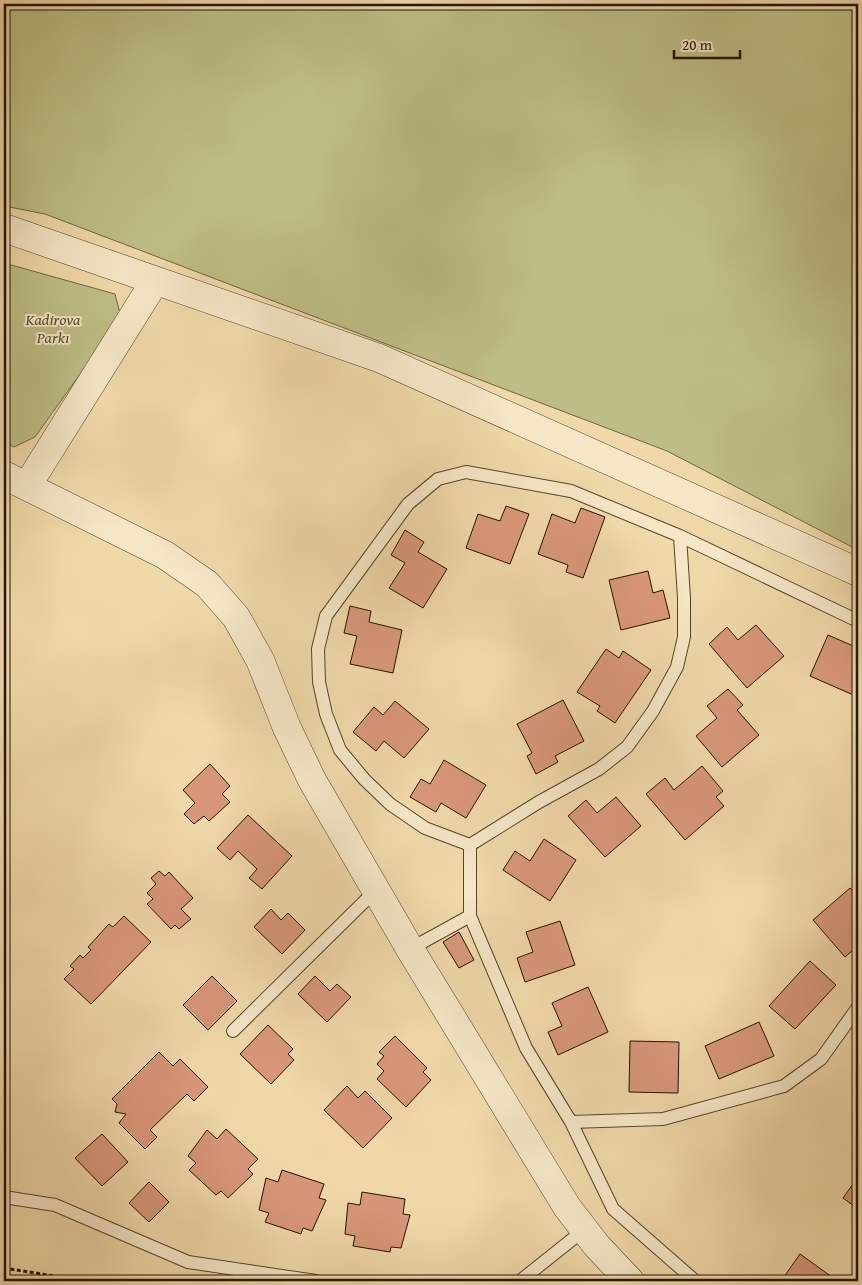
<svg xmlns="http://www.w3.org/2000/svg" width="862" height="1285" font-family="'Gentium Book Plus',serif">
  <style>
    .green { fill: #bdbe85; stroke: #6f6944 }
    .building { fill: #d89779; stroke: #211402 }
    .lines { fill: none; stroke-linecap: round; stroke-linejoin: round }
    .service-casing { stroke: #55452c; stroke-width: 14 }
    .tertiary-casing { stroke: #55452c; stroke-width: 29 }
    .path { stroke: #211402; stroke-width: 3; stroke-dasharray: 4 2.5; stroke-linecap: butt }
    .service { stroke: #f5e6c6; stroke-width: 12 }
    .tertiary { stroke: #f5e6c6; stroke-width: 28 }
    .labels { text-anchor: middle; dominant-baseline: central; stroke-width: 4; stroke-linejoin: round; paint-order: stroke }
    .park-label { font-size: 16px; font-style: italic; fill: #585030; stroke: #f5e6c6 }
  </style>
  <rect width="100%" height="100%" fill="#f0d8a8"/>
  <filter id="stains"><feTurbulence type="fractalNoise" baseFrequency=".004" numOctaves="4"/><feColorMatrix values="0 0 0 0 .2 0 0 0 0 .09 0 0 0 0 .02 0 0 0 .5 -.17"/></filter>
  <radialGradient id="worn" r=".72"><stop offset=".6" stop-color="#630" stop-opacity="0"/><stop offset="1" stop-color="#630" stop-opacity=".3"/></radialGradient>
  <path class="green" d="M4,4H858V550L667,451L45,214L4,206Z
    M4,263L115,294L121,317L35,437L14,447L4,442Z"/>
  <path class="building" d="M506,506L529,514L510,564L466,548L478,514L500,521Z
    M581,508L605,517L583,578L566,572L568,565L538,554L552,514L575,523Z
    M405,530L424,542L418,552L447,569L423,608L389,588L405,563L391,555Z
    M648,571L653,593L663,590L670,618L621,630L609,580Z
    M350,606L371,611L369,622L402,630L393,673L350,664L357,636L344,633Z
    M756,625L784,656L747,688L709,644L727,627L738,640Z
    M828,635L858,648V697L810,676Z
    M606,649L619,658L623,651L651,670L615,723L597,711L600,706L577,692Z
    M728,689L743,705L737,710L759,735L722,767L696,736L717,718L707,706Z
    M563,700L584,741L555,756L558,762L536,774L527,756L532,753L517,724Z
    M395,701L429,729L404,758L384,741L376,751L353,732L374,707L383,715Z
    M444,760L486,785L466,818L441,803L436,812L410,797L421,779L430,784Z
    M210,764L230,786L222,794L230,802L209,821L204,816L194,824L184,814L195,803L183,790Z
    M702,766L723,791L716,797L724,806L685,840L646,794L665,778L674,790Z
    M616,797L641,826L605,857L568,816L586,800L597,813Z
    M248,815L292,856L262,889L249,878L257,869L238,851L230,860L217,848Z
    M544,839L576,860L550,901L503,870L515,851L530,861Z
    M159,871L165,876L169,872L193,898L181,909L191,919L179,929L175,925L171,929L147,904L153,899L147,893L156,884L151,878Z
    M850,888L858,897V931L855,934L858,938V946L845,957L813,920Z
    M271,909L281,920L288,913L305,930L282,954L254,927Z
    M124,916L151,942L91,1004L64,979L74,969L70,966L80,955L83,958L91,950L88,947L109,924L113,927Z
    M560,921L575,965L525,982L517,958L533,952L526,932Z
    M459,932L474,960L459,968L443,942Z
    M810,961L836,985L795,1029L769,1006Z
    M212,976L237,1001L208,1030L183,1005Z
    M315,976L330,991L337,984L351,997L327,1022L298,994Z
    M588,987L608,1032L558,1055L548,1032L562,1026L552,1003Z
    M759,1022L774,1056L719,1079L705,1046Z
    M268,1025L293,1049L288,1054L294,1060L271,1084L240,1054Z
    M395,1036L427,1068L423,1072L431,1080L406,1107L377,1079L384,1071L377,1064L384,1056L379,1052Z
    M630,1041L679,1042L678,1093L629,1092Z
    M159,1052L173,1066L180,1059L208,1087L194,1101L187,1094L150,1130L157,1137L145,1149L119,1123L126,1114L115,1112L117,1104L112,1099Z
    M347,1086L358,1098L365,1091L392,1118L363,1148L324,1110Z
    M226,1129L258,1159L248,1169L253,1174L228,1198L221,1191L216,1195L189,1170L196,1163L188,1156L207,1130L217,1139Z
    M102,1134L128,1162L102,1186L75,1158Z
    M282,1170L324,1184L319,1198L326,1200L312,1231L303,1228L301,1234L265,1222L269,1213L259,1210L266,1178L278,1182Z
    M858,1177V1209L843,1198Z
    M149,1182L169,1202L149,1222L129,1203Z
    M362,1192L405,1199L403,1214L410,1215L401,1248L391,1247L390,1252L353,1246L355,1236L345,1234L348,1203L360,1205Z
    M800,1254L832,1277L829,1281H781Z"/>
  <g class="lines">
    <g class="service-casing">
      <path id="service" d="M470,845L425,828L390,804L364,779L340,750L326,714L319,682L318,649L326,616L408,504L438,479L466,472L571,491L680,536L858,621
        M470,845V916L526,1048L571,1122L613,1209L693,1279
        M470,845L539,802L599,769L627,747L653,711L677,667L684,637V598L680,536
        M410,949L470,916
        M233,1031L376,890
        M571,1122L663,1119L784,1086L821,1059L858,1007
        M4,1197L55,1205L188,1262L316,1281
        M520,1281L584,1230
        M857,1281L858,1280"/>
    </g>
    <g class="tertiary-casing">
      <path id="tertiary" d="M4,228L379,358L858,572
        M4,475L165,555L207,584L236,617L260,660L287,728L312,780L410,949L567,1207L597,1246L630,1281
        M27,486L155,281"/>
    </g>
    <path class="path" d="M4,1268L86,1281"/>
    <use href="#service" class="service"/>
    <use href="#tertiary" class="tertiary"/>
  </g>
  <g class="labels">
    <g class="park-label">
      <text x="53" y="319">Kadirova<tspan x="53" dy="18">Parkı</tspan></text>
    </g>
  </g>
  <rect width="862" height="1285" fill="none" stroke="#f0d8a8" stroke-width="20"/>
  <rect x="5" y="5" width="852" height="1275" fill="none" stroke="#211402" stroke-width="2.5"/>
  <rect x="10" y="10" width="842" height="1265" fill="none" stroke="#211402"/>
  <path d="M674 50v8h66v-8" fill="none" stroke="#211402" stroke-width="2.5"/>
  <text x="682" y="50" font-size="15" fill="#211402" stroke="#f5e6c6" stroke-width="4" paint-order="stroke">20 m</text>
  <rect width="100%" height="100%" filter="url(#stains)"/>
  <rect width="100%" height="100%" fill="url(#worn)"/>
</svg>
